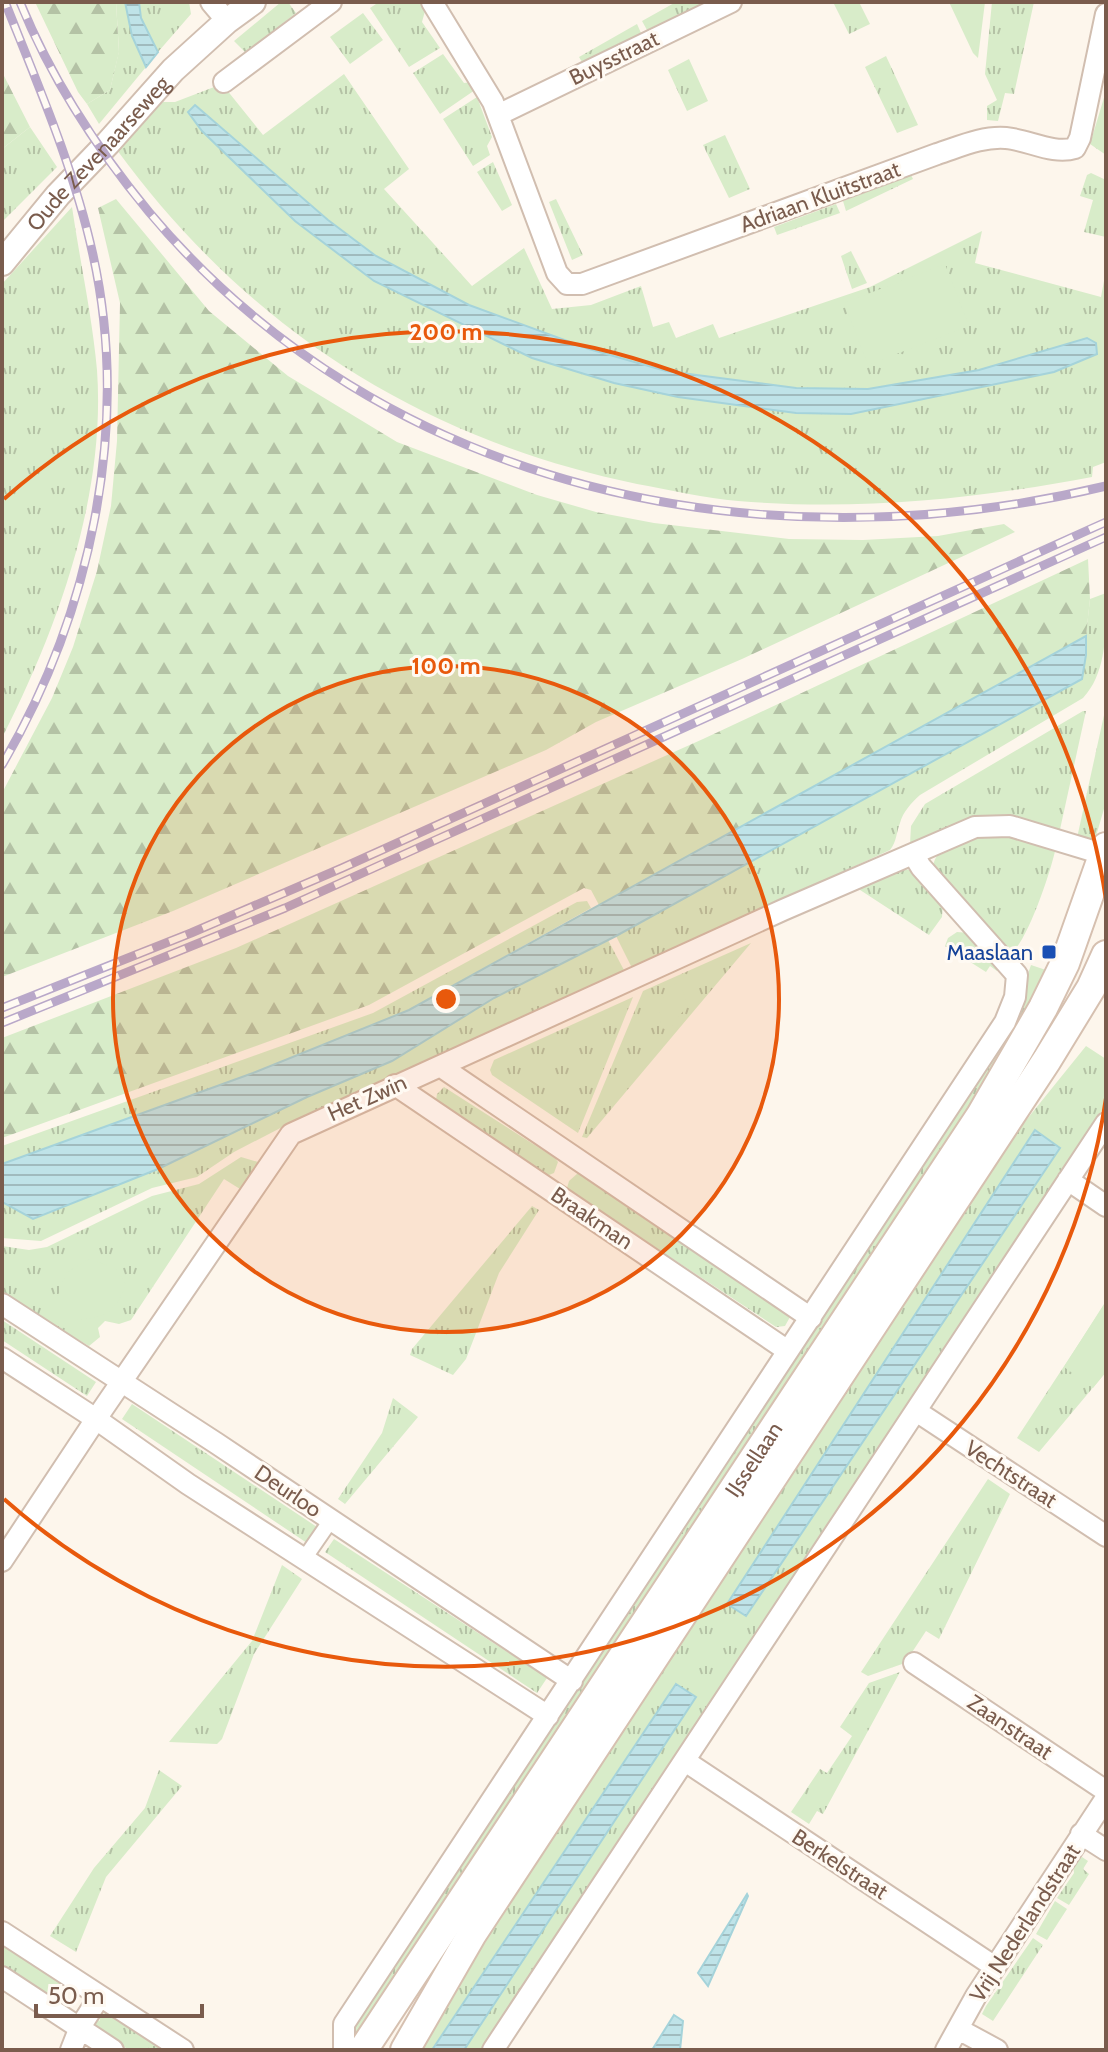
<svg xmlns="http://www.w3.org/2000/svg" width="1108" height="2052" font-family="Cabin,sans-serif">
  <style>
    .grass { fill: url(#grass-tufts); fill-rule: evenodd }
    .forest { fill: url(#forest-firs) }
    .green { fill: #d8ecc9 }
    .water { fill: url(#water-rules); stroke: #a5d3da; stroke-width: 2 }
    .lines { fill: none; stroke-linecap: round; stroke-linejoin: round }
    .pedestrian-casing { stroke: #d1beb0; stroke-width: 18 }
    .minor-casing { stroke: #d1beb0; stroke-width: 24 }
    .tertiary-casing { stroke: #d1beb0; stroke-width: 28 }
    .secondary-casing { stroke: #d6c0b0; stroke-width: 32 }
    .pedestrian { stroke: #fff; stroke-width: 14 }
    .minor { stroke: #fff; stroke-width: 20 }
    .tertiary { stroke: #fff; stroke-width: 24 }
    .secondary { stroke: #fff; stroke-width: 28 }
    .rail-casing { stroke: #b9a8c9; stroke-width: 9 }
    .rail { stroke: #fffaf3; stroke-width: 6; stroke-dasharray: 18; stroke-linecap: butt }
    .ring { fill: none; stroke: #e8590c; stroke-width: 4 }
    .transit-dot { fill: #1a4fb4; stroke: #fffaf3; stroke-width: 3 }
    .labels { text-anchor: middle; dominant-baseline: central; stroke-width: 6; stroke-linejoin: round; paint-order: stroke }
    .street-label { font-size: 22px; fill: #7a5c4d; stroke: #fffaf3 }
    .transit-label { font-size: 22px; fill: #164399; stroke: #fffaf3; text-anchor: end }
    .centre { fill: #e8590c; stroke: #fffaf3; stroke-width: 4 }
    .ring-label { font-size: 24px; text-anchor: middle; font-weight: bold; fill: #e8590c; stroke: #fffaf3; stroke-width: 6; stroke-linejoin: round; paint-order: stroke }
  </style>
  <defs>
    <pattern id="grass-tufts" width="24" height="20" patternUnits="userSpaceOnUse" patternTransform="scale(2)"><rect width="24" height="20" fill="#d8ecc9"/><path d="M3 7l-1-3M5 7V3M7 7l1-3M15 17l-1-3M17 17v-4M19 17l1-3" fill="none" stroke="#b4c2a5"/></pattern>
    <pattern id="forest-firs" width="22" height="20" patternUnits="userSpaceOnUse" patternTransform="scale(2)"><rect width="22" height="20" fill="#d8ecc9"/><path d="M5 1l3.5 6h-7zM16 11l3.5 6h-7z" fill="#b4c2a5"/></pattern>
    <pattern id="water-rules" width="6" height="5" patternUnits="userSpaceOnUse" patternTransform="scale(2)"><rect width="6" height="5" fill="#bfe3e8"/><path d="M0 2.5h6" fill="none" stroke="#a0bbbe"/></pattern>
  </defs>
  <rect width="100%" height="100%" fill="#fdf6ec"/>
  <path class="grass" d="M116,2H125L132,36L146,67L99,124L87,104L110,90L119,51Z
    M139,2H189L191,14L158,52L141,18Z
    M281,2H288L296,13L246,53L234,41Z
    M379,2H419L425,11L422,22L440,48L409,67L370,8Z
    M676,2H706L647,30L642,21Z
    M833,2H859L870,24L849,34Z
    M992,2H1034L1014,94L1005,93L998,121L987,120V106L997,100L985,74Z
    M363,13L383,40L350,64L330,37Z
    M637,24L641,33L582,62L579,57Z
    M443,54L464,83L472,82L475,90L440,114L413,73Z
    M886,56L918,125L897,133L865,67Z
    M689,59L708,101L687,111L668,70Z
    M344,74L409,169L384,189L472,286L524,248L552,309L591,305L641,286L653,327L669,322L676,338L713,324L719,338L870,287L982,231L975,263L1101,297L1106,270V462L1093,467L1092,477C976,499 858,511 738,501C705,498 670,490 637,484C421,439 248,329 117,150L163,102H175L222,84L263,135ZM196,106L328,220L376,256L469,305L589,349L666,371L796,388L868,389L979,370L1097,354L1054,372L851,414L796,413L678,397L614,383L532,358L374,281L295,221L202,131L188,112Z
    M1106,91V155L1090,144Z
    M477,97L492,137L487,146L490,155L473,166L443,119Z
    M30,127L57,167L2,222V149Z
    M725,135L750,189L729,198L703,145Z
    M493,162L512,205L502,211L477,172Z
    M1091,173L1106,180V237L1084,232L1093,200L1080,196L1087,175Z
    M911,175L913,179L846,211L843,201Z
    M556,199L583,255L572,260L549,202Z
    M836,204L840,213L777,235L774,227Z
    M72,207C80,262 92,315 97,370C106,495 58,628 2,738V284Z
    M851,251L867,283L852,289L841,256Z
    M1106,593C1106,628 1108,671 1083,698L920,795C911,803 903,812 900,823C896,833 897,841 890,850L636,967L631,966L616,936L1081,679L1090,599Z
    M1106,706V802L1094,843L1077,838Z
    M1083,711H1086L1059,834L1032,827L910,844L911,826L925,804Z
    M994,831L1056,847C1051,871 1029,937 1012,953L933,868C934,842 974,838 994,831Z
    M898,869L912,870L943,903L942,917L929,935L857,888Z
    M587,901L591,908L409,1010L253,1073L2,1164V1146L373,1013L577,902Z
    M957,932L970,933L1001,967L997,971L990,966L986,972L945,946L948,938Z
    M608,940L625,972L292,1122L234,1152L197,1177L152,1188L41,1241L2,1238V1202L34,1219L158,1169L307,1097L392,1061L494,998Z
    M751,943L587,1138L582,1137L643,991Z
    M1031,965L1046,970L993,1073L353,2044L349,2029L1023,988Z
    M633,997L578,1133L492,1075L490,1070L494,1060Z
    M1086,1046L1106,1059V1104L480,2050H464L696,1697L676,1684L432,2050H419L489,1929L1006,1145Z
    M444,1087L555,1158L558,1162L554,1173L549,1175L544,1173L439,1104L436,1100L437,1094Z
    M241,1157L258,1162L240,1189L224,1179L131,1320L119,1324L105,1321L98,1328L100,1337L89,1346L2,1295V1246L29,1250L47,1247L152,1196L199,1184Z
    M578,1173L788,1312L790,1317L785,1326L776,1327L570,1191L567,1188L569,1181Z
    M532,1206L539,1210L499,1273L466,1359L453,1375L410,1355L412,1349Z
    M1106,1302V1372L1039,1452L1017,1438Z
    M2,1320L96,1382L87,1396L2,1340Z
    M393,1398L418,1417L345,1504L338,1499L382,1433Z
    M132,1404L317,1527L307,1543L122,1419Z
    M988,1479L1010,1494L939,1639L926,1631L905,1663L868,1676L861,1672Z
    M334,1539L547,1678L537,1693L325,1552Z
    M282,1565L302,1579L254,1654L222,1739L217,1744L169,1742L252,1641Z
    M900,1672L823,1814L817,1811L809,1824L791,1812L820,1769L827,1773L852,1736L840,1727L869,1683Z
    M159,1770L182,1786L106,1877L76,1952L50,1936L94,1868L145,1808Z
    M1082,1857L1088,1861L1083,1869L1089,1874L1069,1905L1057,1898L1074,1873L1073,1864Z
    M1055,1901L1067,1909L1047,1940L1036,1934Z
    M1033,1938L1043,1945L993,2021L982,2014L986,2006Z
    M2,1944L61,1984L57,1989L53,1988L52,1991L54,1993L51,1999L2,1967Z
    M106,2013L162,2050H129L96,2028L94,2023L97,2019L100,2021L99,2017L102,2014Z"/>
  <path class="forest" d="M35,2H116L119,52L110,90L87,104L78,92Z
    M2,72L30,127L2,149Z
    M116,199L209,311L288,376L397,442L537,495L596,512L654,523L789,539L863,540L938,536L1004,524L1015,532L742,659L596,722L546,750L173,911L2,977V793L52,698L73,647L97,571L111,506L117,441L120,303L98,208Z
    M1088,559L1090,599L1086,636L599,905L591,890L584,888L369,1005L2,1138V1038L236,948L703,739Z"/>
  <path class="green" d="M949,2H985L978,58L973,53Z
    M945,264L969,326L868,365L844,303Z
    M679,982C695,1017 679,1006 670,1031L659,1027L662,1017L659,1013L666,989Z
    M89,1259L115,1268L126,1284C115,1313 106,1318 75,1320L56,1301L66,1273Z
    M1104,1304L1106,1372L1093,1388L1064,1367Z"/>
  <path class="water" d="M125,2H139L141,18L158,52L146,67L132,36Z
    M195,105L328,220L376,256L469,305L589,349L666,371L796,388L868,389L979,370L1087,338L1096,343L1097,354L1054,372L851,414L796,413L678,397L614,383L532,358L374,281L295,221L202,131L188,112Z
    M1086,636V655L1082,679L616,936L494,998L392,1061L307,1097L158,1169L33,1219L2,1202V1164L253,1073L409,1010Z
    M1035,1130L1060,1148L746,1616L727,1604Z
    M676,1684L696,1697L464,2050H432Z
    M747,1894L748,1896L708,1986L698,1973Z
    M674,2015L683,2021L680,2050H652Z"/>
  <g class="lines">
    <g class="pedestrian-casing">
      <path id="pedestrian" d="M304,1559L331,1520"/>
    </g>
    <g class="minor-casing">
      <path id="minor" d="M211,2L227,21
        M432,2L493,102L557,273L567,284H582L937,154C959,147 982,136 1006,138C1029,140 1053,155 1075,148L1080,138L1106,14
        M224,82L331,2
        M498,115L731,2
        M440,1066L811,1318
        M395,1085L788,1351
        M1068,1180L1106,1206
        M2,1304L216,1443L572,1681
        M2,1358L96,1419L188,1484L548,1716
        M916,1411L1106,1536
        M2,1561L96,1419L291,1134L783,910L975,827L1010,826L1106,855
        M914,1663L1106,1791
        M685,1761L995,1967
        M1081,1834L1106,1850
        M2,1932L183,2050
        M2,1977L113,2050
        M960,2030L997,2050
        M71,2050L80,2027L100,1996
        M344,2050V2024L1005,1022L1015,997L1017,975L921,867L913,854
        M493,2050L1106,1123
        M946,2050L976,1996L1106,1798"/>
    </g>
    <g class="tertiary-casing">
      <g id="tertiary">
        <path id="s1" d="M2,263L58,195L108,143L173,70L227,21L253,2"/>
      </g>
    </g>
    <g class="secondary-casing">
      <g id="secondary">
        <path id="s2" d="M363,2050L981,1115L1043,1008L1065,963L1106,847"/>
        <path d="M405,2050L472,1934L1047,1060L1091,988L1106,955"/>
      </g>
    </g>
    <use href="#pedestrian" class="pedestrian"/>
    <use href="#minor" class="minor"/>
    <use href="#tertiary" class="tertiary"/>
    <use href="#secondary" class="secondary"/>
    <g class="rail-casing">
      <path id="rail" d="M20,2C51,78 97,149 149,212C384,492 761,569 1106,486
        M2,765C90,615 131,427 93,255C74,168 38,85 5,2
        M2,1008L191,933L342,868L1106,522
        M2,1023L285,908L1106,537"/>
    </g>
    <use href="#rail" class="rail"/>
  </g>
  <circle cx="446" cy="999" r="333" fill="#e8590c" fill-opacity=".12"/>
  <g class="ring">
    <circle cx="446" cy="999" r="333"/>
    <path d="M1106 1098A667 667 0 0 1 4 1499M4 499A667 667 0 0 1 1106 900"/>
  </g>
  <rect class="transit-dot" x="1041" y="944" width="16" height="16" rx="4"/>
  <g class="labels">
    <g class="street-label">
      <text transform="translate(614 58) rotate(-26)">Buysstraat</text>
      <text stroke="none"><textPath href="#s1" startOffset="146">Oude Zevenaarseweg</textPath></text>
      <text transform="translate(820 197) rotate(-20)">Adriaan Kluitstraat</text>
      <text transform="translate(367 1098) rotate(-24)">Het Zwin</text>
      <text transform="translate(592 1218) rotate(34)">Braakman</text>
      <text stroke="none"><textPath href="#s2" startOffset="708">IJssellaan</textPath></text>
      <text transform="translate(1011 1474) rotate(33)">Vechtstraat</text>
      <text transform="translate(288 1491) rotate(34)">Deurloo</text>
      <text transform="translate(1010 1727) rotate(34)">Zaanstraat</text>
      <text transform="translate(840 1864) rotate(33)">Berkelstraat</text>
      <text transform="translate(1025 1923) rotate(-57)">Vrij Nederlandstraat</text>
    </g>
    <g class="transit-label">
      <text x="1033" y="952">Maaslaan</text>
    </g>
  </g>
  <circle cx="446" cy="999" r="12" class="centre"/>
  <g class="ring-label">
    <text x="446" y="340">200 m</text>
    <text x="446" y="674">100 m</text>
  </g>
  <rect width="1108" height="2052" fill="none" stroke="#7a5c4d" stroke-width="8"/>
  <path d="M36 2004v12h166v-12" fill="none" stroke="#7a5c4d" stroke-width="4"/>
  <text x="48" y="2004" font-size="24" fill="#7a5c4d" stroke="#fffaf3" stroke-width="6" paint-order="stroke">50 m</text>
</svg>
